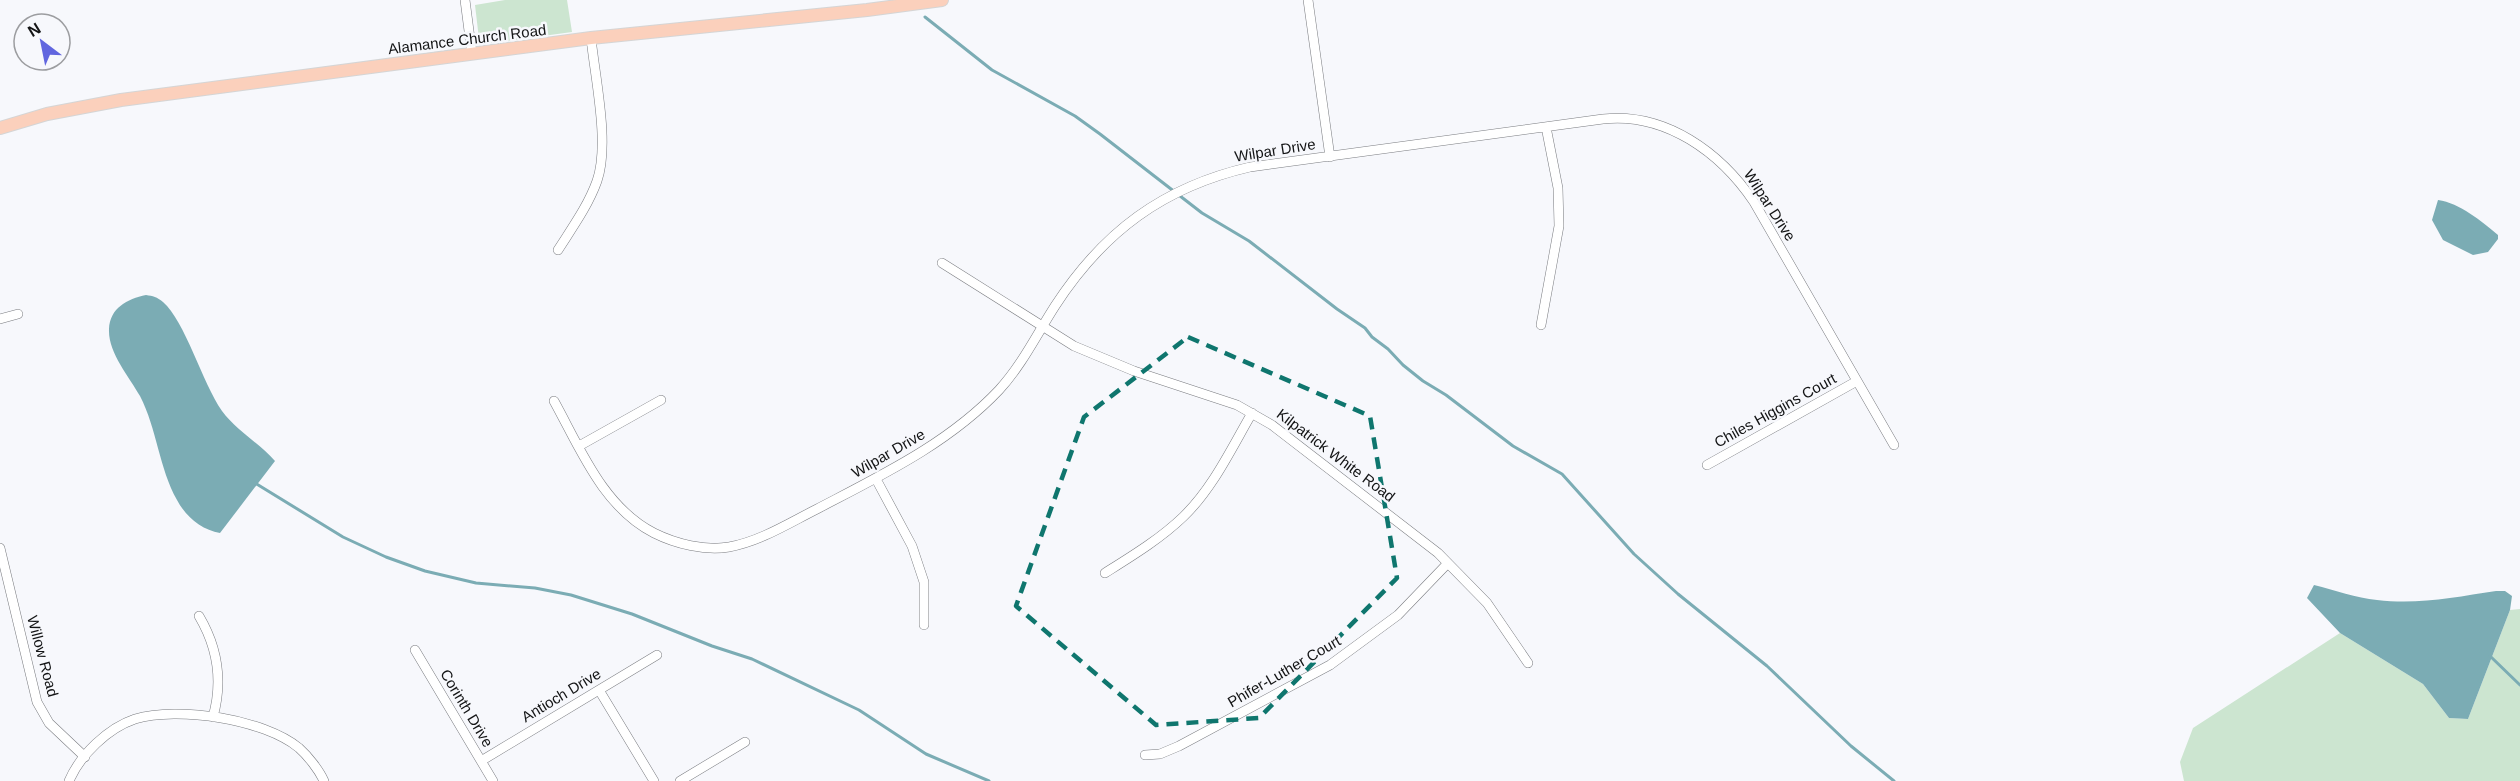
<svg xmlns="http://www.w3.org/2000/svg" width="2520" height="781" font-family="Arial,sans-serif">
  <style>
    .green { fill: #cce5d0 }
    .water { fill: #7bacb4 }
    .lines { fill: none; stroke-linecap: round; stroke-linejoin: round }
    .stream { stroke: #7bacb4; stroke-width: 3 }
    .minor-casing { stroke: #7a7c80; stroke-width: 10 }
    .major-casing { stroke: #d5d5d5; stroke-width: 14 }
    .minor { stroke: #fff; stroke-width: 9 }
    .major { stroke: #fbd0bc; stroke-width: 12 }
    .marked { fill: none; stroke: #0f766e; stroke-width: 4.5; stroke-dasharray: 12 8; stroke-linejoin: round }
    .labels { text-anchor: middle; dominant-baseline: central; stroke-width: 5; stroke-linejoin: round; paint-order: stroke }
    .street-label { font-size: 15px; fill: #131415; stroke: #f7f8fc }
  </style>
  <rect width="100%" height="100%" fill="#f7f8fc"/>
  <path class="green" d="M505,0H567L572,32L485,44L479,39L475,5Z
    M2520,609V781H2184L2180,762L2193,728L2340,633L2423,684L2449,718L2468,719L2510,610Z"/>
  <path class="water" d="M2438,200C2460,203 2481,221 2498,235V239L2488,252L2473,255L2443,240L2432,220Z
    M146,295C153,296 157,297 163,302C185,321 202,382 222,411C237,431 259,443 275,461L220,533C202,530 186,517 177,500C159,468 157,429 140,396C129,376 108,353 109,329C110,308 127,299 146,295Z
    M2314,585C2335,590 2356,598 2377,600C2418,605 2456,597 2496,591H2505L2512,596L2510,610L2468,719L2449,718L2423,684L2340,633L2307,598Z"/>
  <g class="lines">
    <path class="stream" d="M925,17L992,70L1075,116L1100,134L1202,213L1249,241L1337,309L1365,328L1372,337L1388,349L1403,365L1423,381L1446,395L1513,446L1562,474L1634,554L1678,594L1767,666L1851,746L1894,781
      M255,483L343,537L386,557L425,571L476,583L535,588L571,595L632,614L712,646L752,659L859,710L926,754L989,781
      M2490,656L2520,685"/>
    <g class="minor-casing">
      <path id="minor" d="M465,0L472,54
        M1308,0L1330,157
        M558,250C572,228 588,206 597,181C610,144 595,78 591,38
        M942,263L1074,346L1134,371L1237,405L1272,425L1438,553L1487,603L1528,663
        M0,319L18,314
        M1541,325L1559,226L1558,188L1546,127
        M554,401C580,448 603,507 654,533C676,544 705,551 729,547C761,541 789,523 817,509C882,475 949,443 999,390C1022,365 1037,334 1055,306C1103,232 1163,187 1250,167L1603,119C1666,112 1721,153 1754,202L1894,445
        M579,446L661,400
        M1707,465L1857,381
        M876,479L912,546L924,582V625
        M0,548L37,702L49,723L85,757
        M1105,573C1132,556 1160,539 1183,517C1213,488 1231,449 1252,413
        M199,616C218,648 223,681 213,717
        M415,650L493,781
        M599,690L654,781
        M1145,755L1160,754L1179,746L1330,665L1398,615L1448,563
        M481,761L657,655
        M69,781C80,755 108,728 135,719C178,706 264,719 299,748C308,756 319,770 324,781
        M680,781L745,742"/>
    </g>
    <g class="major-casing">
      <path id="major" d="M0,128L47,114L121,100L591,38L867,10L942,0"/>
    </g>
    <use href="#minor" class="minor"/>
    <use href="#major" class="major"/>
  </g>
  <path class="marked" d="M1188,337L1370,416L1397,578L1259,718L1156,725L1016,606L1084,417Z"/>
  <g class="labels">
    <g class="street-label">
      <text transform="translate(467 39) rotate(-7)">Alamance Church Road</text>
      <text transform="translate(1275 150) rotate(-9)">Wilpar Drive</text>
      <text transform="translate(1770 205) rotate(57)">Wilpar Drive</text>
      <text transform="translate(1775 410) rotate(-29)">Chiles Higgins Court</text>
      <text transform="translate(888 453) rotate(-30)">Wilpar Drive</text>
      <text transform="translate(1336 455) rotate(37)">Kilpatrick White Road</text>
      <text transform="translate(43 656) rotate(75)">Willow Road</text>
      <text transform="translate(1284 671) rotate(-30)">Phifer-Luther Court</text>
      <text transform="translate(561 695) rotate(-31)">Antioch Drive</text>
      <text transform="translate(467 708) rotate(59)">Corinth Drive</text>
    </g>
  </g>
  <g transform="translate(42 42) rotate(328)"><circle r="28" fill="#f7f8fc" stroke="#9c9da0" stroke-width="1.5"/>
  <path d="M0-4.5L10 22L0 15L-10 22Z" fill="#6166df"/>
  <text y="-9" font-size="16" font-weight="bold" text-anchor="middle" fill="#131415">N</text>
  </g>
</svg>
